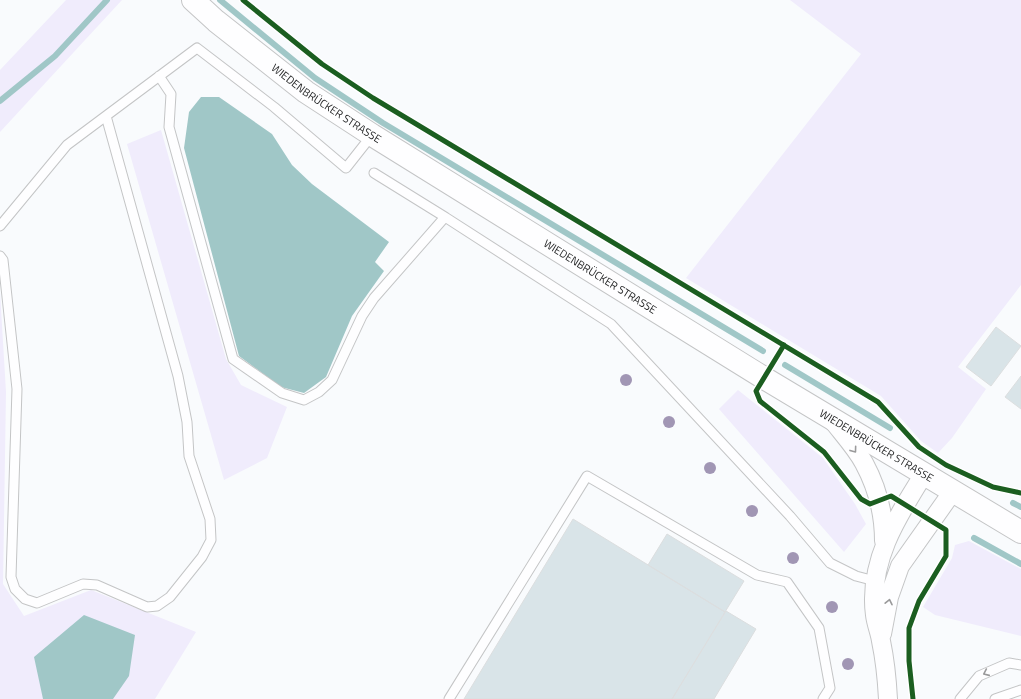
<svg xmlns="http://www.w3.org/2000/svg" width="1021" height="699" font-family="'Titillium Web',sans-serif">
  <style>
    .green { fill: #f0ecfc }
    .water { fill: #a0c7c7 }
    .lines { fill: none; stroke-linecap: round; stroke-linejoin: round }
    .stream { stroke: #a0c7c7; stroke-width: 6 }
    .building { fill: #d9e4e8; stroke: #dcdedf }
    .lane-casing { stroke: #c4c5c6; stroke-width: 11 }
    .street-casing { stroke: #c4c5c6; stroke-width: 20 }
    .secondary-casing { stroke: #c4c5c6; stroke-width: 24 }
    .lane { stroke: #fefeff; stroke-width: 9 }
    .street { stroke: #fefeff; stroke-width: 18 }
    .secondary { stroke: #fefeff; stroke-width: 22 }
    .cycleway-casing { stroke: #fff; stroke-width: 8 }
    .cycleway { stroke: #1b5e20; stroke-width: 5 }
    .tree { fill: #a196b4 }
    .oneway { stroke: #9a9a9b }
    .labels { text-anchor: middle; dominant-baseline: central; stroke-width: 3.5; stroke-linejoin: round; paint-order: stroke }
    .street-label { font-size: 11px; fill: #1f2021; stroke: #fff }
  </style>
  <rect width="100%" height="100%" fill="#f9fbfd"/>
  <path class="green" d="M66,0H122L0,132V70Z
    M790,0H1021V285L958,367L986,389L952,438L938,453L921,441L881,396L686,278L861,54Z
    M161,130L226,359L241,385L287,407L267,458L224,480L127,144Z
    M0,292L6,392L3,584L24,616L91,590L196,632L155,699H0Z
    M738,390L823,458L855,504L866,524L844,552L719,409Z
    M969,541L1021,569V636L935,615L923,607L952,558L955,545Z"/>
  <path class="water" d="M201,97H219L272,134L292,165L312,184L389,242L375,262L384,271L352,316L326,377L304,393L281,387L239,356L184,148L189,112Z
    M84,615L135,635L129,676L113,699H43L34,657Z"/>
  <g class="lines">
    <path class="stream" d="M220,0L315,78L383,123L763,351
      M0,101L55,56L107,0
      M785,365L890,428
      M1013,503L1021,507
      M974,538L1021,564"/>
  </g>
  <path class="building" d="M996,327L1021,346L991,386L966,367Z
    M1021,376V409L1005,397Z
    M573,519L725,612L672,699H464Z
    M667,534L744,581L725,612L648,565Z
    M726,611L756,629L714,699H672Z"/>
  <g class="lines">
    <g class="lane-casing">
      <path id="lane" d="M159,76L171,94L169,127L233,359L282,393L304,400L319,392L332,380L362,316L374,298L445,217L374,173
        M445,217L611,324L790,516L830,563L856,576L875,581
        M0,226L67,145L197,48L274,107L346,168L372,135
        M0,256L3,260L17,389L11,577L15,589L25,599L37,603L83,584L97,585L147,607L157,606L170,597L202,557L211,540L210,519L189,456L187,422L178,376L106,116
        M449,699L587,476L757,575L787,582L819,628L830,688L823,699
        M960,699L979,676L1009,663L1021,665
        M995,699L1021,690"/>
    </g>
    <g class="street-casing">
      <path id="street" d="M833,421C843,434 856,448 864,463C877,487 884,514 884,541
        M882,634L889,597L900,566L953,491
        M888,699C887,680 885,660 881,641C880,633 876,624 875,615C868,562 897,517 924,474"/>
    </g>
    <g class="secondary-casing">
      <g id="secondary">
        <path id="s1" d="M193,0L216,21L306,92L372,135L764,378L1021,532"/>
      </g>
    </g>
    <use href="#lane" class="lane"/>
    <use href="#street" class="street"/>
    <use href="#secondary" class="secondary"/>
    <g class="cycleway-casing">
      <path id="cycleway" d="M243,0L322,64L373,98L878,402L919,447L946,465L993,487L1021,493
        M784,345L756,391L760,401L824,452L861,499L870,504L891,496L946,530V556L919,601L909,628V661L913,699"/>
    </g>
    <use href="#cycleway" class="cycleway"/>
  </g>
  <g class="tree">
    <circle cx="626" cy="380" r="6"/>
    <circle cx="669" cy="422" r="6"/>
    <circle cx="710" cy="468" r="6"/>
    <circle cx="752" cy="511" r="6"/>
    <circle cx="793" cy="558" r="6"/>
    <circle cx="832" cy="607" r="6"/>
    <circle cx="848" cy="664" r="6"/>
  </g>
  <defs><path id="oneway-chevron" d="M-2-3.5L2.5 0L-2 3.5" fill="none" stroke-width="1.6" stroke-linecap="round" stroke-linejoin="round"/></defs>
  <g class="oneway">
    <use href="#oneway-chevron" transform="translate(854 450) rotate(54)"/>
    <use href="#oneway-chevron" transform="translate(889 602) rotate(-78)"/>
    <use href="#oneway-chevron" transform="translate(986 673) rotate(156)"/>
  </g>
  <g class="labels">
    <g class="street-label">
      <text stroke="none"><textPath href="#s1" startOffset="169">WIEDENBRÜCKER STRASSE</textPath></text>
      <text stroke="none"><textPath href="#s1" startOffset="493">WIEDENBRÜCKER STRASSE</textPath></text>
      <text stroke="none"><textPath href="#s1" startOffset="817">WIEDENBRÜCKER STRASSE</textPath></text>
    </g>
  </g>
</svg>
